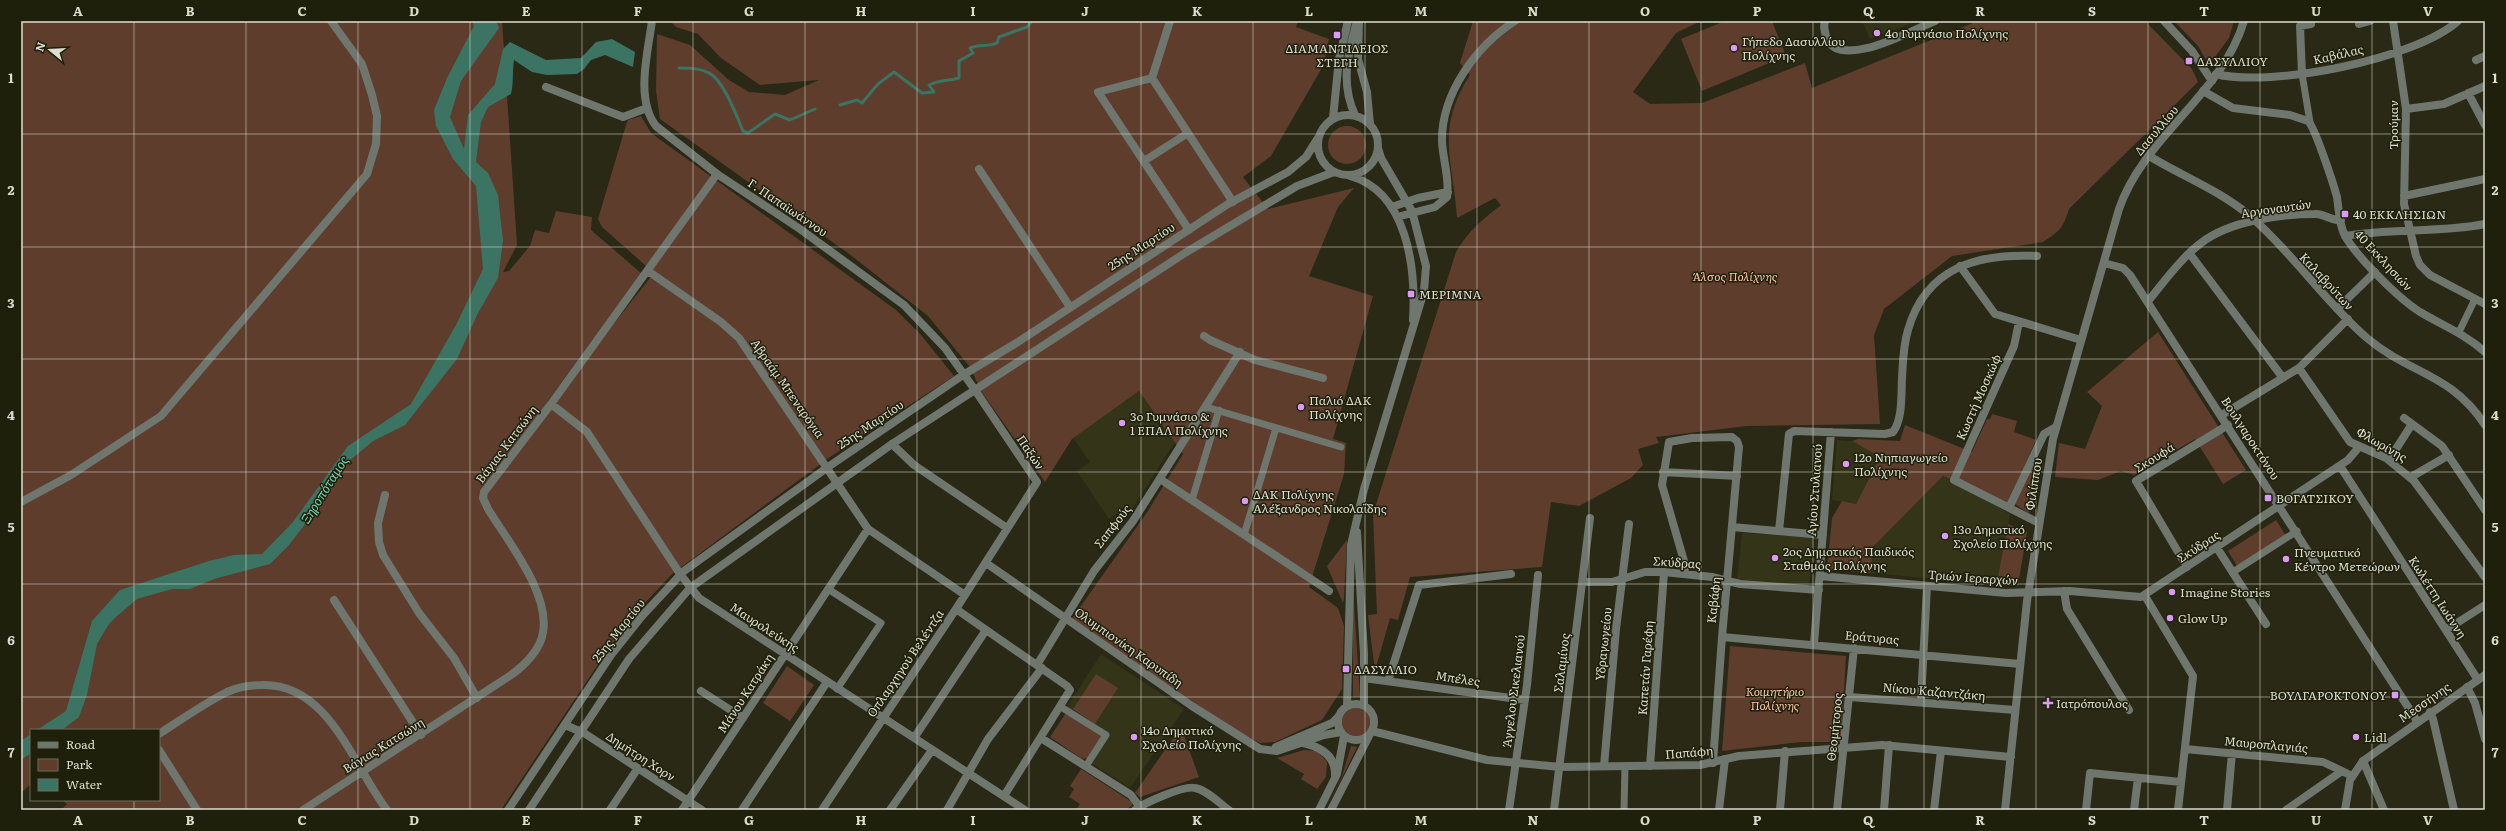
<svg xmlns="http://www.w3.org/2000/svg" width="2506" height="831" font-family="Literata,serif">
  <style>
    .built { fill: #333418 }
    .green { fill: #5e3d2d }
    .water { fill: #3b7463 }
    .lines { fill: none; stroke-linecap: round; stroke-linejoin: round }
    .stream { stroke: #3b7463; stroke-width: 3 }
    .pedestrian { stroke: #6f766d; stroke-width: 7 }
    .minor { stroke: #6f766d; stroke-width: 8 }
    .tertiary { stroke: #6f766d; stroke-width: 8 }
    .grid { fill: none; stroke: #ddddd1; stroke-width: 1; stroke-opacity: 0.55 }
    .poi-dot { fill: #da9af6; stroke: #1f200b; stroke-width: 1.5 }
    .labels { text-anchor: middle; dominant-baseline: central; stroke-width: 3; stroke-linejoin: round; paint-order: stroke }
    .poi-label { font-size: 12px; fill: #ddddd1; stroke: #1f200b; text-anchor: start }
    .street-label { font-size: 12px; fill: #ddddd1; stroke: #1f200b }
    .park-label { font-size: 12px; font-style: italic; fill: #fec4a7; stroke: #1f200b }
    .water-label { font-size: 13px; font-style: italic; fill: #79d3b7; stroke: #1f200b }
    .neatline { fill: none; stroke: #ddddd1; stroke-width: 1.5 }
    .grid-label { font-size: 13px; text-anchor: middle; font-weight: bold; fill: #ddddd1 }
  </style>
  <rect width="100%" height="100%" fill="#292915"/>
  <path class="built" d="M1862,21H1918L1870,39Z
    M1139,391L1175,442L1129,514L1122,510L1109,519L1077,471L1090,462L1073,438Z
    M1837,440L1852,441L1880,457L1856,504L1832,500Z
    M1943,476L2010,514L1998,576L1957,573L1956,581L1871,573L1872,548Z
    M1742,533L1813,537L1809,586L1737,580Z
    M1101,654L1184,709L1130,788L1091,763L1109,734L1067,707Z"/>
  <path class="green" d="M21,21H502L517,245L503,272L509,271L530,246L535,230L549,233L556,211L592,217L591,230L641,273L503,463L654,273L602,227L598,219L626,125L628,120L641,116L651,133L896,310L921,335L954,376L830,457L672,574L644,604L607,651L501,810H61L67,804L62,800H159V730H31V784L21,793Z
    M670,21H1298L1296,27L1329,39L1323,66L1271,156L1243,177L1268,209L1354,188L1338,207L1309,276L1373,296L1333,439L1346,443L1344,474L1309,587L1338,608L1344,626L1342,689L1322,720L1275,742L1260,743L1237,731L1071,620L1148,511L1183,454L1139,391L1072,439L1045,482L981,391L970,367L928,316L848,253L660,119L656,91L657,34L690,45L729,80L749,92L785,95L819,80L760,85L721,58L698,34L676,27Z
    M1473,21H1701L1676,33L1633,92L1650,104L1702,103L1805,63L1812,88L1978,21H2145L2192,69L2198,82L2069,209C2063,228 2060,231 2043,242L1952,256L1884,309L1874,335L1880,424L1747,426L1656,437L1659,443L1638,449L1643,465L1631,478L1579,506L1551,502L1542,567L1410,577L1398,620L1390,618L1375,671L1368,615L1377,614L1373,514L1456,252C1468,231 1483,219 1501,205L1495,198L1457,218C1453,160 1435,129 1470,75L1460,63Z
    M1725,21H1772L1786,56L1702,91L1681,39Z
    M2174,21H2234L2229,38L2209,65L2198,46Z
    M1328 145a19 19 0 1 1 38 0a19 19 0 1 1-38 0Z
    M2158,332L2246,470L2223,484L2195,439L2134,475L2121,471L2098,480L2055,477L2059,443L2085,449L2102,406L2087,392Z
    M1992,414L2017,421L2014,432L2036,440L2007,505L1943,476L1872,548L1871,573L1827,569L1832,518L1842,501L1856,504L1880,457L1852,441L1858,439L1900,441L1905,425L1972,452L1987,419H1990Z
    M2036,457L2038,459L2030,512L2028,513L2015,504Z
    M2276,520L2286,536L2237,566L2228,551Z
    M2008,524L2027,532L2018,585L2000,584L2001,577L1998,576Z
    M1347,540L1344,598L1343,603L1327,566Z
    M1353,588L1360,697H1353Z
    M1730,646L1846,656L1841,742H1801L1722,751Z
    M787,666L814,685L790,721L763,703Z
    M1096,674L1118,688L1095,724L1073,709Z
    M1342 722a14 14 0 1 1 28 0a14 14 0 1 1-28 0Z
    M1066,713L1103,736L1088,758L1082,759L1050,737Z
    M1178,731L1183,733L1199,777L1140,797L1135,793Z
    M1351,746L1357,747L1326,810L1342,776Z
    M1304,750L1318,751L1327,762L1326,777L1317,789L1301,779L1304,774L1277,758Z
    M1081,769L1132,802V805L1126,810H1076L1080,804L1069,797L1074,789L1070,786Z"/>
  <path class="water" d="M472,21H496L499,28L461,81L450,117L464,149L468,115L495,84L503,49L510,42L546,60L581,58L596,42L612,39L635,52L633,67L605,55L591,60L584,69L577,74L547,75L532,72L514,60C512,72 514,82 511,94L488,107L481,122L476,162L488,173L498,195L503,241L498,278L478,313L457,359L405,425L373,441L342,467L322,502L289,545L270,564L214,579L190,589H172L137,599L117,616L109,624L97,644L87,695L79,717L62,730H37L66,711L92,621L120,590L209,561L234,555L262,554L293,522L348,446L411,404L456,325L483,269L476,186L453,159L436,126L434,110L447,78L474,26Z
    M31,734V753L21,760V741Z"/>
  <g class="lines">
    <path class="stream" d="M679,68C690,68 699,68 709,73C723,79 737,117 743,131L748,133L775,114L790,120L815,109
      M840,105L857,100L862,103L878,84L894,72L922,93L934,92L929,85C939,80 948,81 959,78V61L973,53L970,48C979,44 989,47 997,43L999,37L1027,27L1032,21"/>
    <path class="pedestrian" d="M2302,74L2310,122
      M2459,332L2475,299
      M1206,407L1341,447
      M1192,500L1219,410
      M1244,535L1276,428
      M2233,572L2297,531
      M828,589L881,623L837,689
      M1061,707L1106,735L1086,766
      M1624,810L1625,766"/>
    <path class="minor" d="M1359,21L1358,59L1367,92L1370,124
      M1825,21C1823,27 1825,33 1827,39C1842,70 1912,30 1935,21
      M2393,21L2406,109L2404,204L2416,256L2420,265L2430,275L2485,304
      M2359,24L2370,21
      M2476,60L2485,56
      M2216,74C2271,88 2416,59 2458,21
      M2302,74L2300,26L2311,24
      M1152,78L1098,92L1189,230
      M1152,78L1233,202
      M1152,78L1170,21
      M546,87L623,117L647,108
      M2203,91L2233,108L2290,115L2308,121C2315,127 2334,186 2337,197C2339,210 2339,225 2345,236C2358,258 2398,298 2420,312C2442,325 2465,334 2485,352
      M2468,93L2485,125
      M2406,109L2444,104L2485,86
      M2149,156C2182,176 2221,191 2250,216C2293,253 2325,302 2367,338C2409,374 2451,373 2485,425
      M1144,161L1188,133
      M979,169L1070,307
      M2404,196L2485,179
      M2345,236C2392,228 2439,233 2485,224
      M2190,254L2283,378
      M1960,266L1995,314L2081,340
      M648,271L721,322L739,338L868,529L965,595
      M2148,301C2164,282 2181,258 2201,243C2229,221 2280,214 2315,214C2324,213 2330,221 2341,220
      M2337,309L2375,272
      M2019,322L2014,346L1954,480L2039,523
      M1204,336L1210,340L1255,360L1323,378
      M2299,368L2350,442L2386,458L2414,481L2485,577
      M551,404L587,432L680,574L699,598L1025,810
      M2222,415L2299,368L2348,319
      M2404,418L2442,446L2485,510
      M892,444L914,465L1007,528
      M2389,460L2412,424
      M2340,466L2478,680
      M1663,472L1737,476
      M2411,477L2449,455
      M1160,479L1329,591
      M385,495L378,523L379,542L383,555L419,613L454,658L477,698
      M21,502L71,475L161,416L367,174L376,144L377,116L372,95L362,64L331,21
      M2009,508L2044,434L2056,427
      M1732,527L1823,535
      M1779,531L1789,434L1794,431L1885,434L1893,432C1903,419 1901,394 1902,378C1903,363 1903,346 1908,330C1926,267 1978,253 2037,256
      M2217,548L2266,624
      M986,563L1192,706L1260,749L1277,751L1324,735L1341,732
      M2187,567L2136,481L2228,425
      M1685,574L1684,561L1662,485L1669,442L1692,438L1732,437L1737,441L1739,447L1722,637L1713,763
      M1820,576L2006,593L2070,591L2141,597L2348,460L2359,447
      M1583,582H1612L1645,572H1664L1712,577L1740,584L1819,590
      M2064,591L2067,609L2129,710
      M2145,596L2193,676L2178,810
      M334,600L421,735
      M956,609L1067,686L1070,690L1004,796
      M2446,630L2485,605
      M1722,637L2020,664
      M1814,644L1831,432
      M1037,665L1094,571L1133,521L1240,352
      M1364,678L1525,700
      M1388,681L1419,585L1511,574
      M2467,687L2475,703L2485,739
      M701,691L743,718
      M1850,697L2015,710
      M1921,701L1927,586
      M2430,712L2433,719L2454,810
      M565,725L584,733L702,810
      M159,734C181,720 203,704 227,692C238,687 250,685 262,685C329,683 353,766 387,810
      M914,738L986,630
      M1041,738L1131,795L1142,810
      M1303,743C1321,747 1336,756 1335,776
      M1276,747L1332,723L1338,717
      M2185,749L2323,762L2342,771
      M159,750L197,810
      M2363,761L2384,810
      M1604,766L1616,629L1629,524
      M1650,766L1664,572
      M303,810L511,675C525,665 541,649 543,632C550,593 507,540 488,509L483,498L484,492L551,404L717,174
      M610,810L638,768
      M682,810L868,529
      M742,810L827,682
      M822,810L956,609L1037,482L975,390
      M890,810L932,750
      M947,810L988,739L1042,668
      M1135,810C1144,803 1184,785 1195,788C1207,790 1219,803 1229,810
      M1509,810L1527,685L1538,575
      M1554,810L1590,518
      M1719,810L1725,759
      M1780,810L1785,751
      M1837,810L1854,648
      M1884,810L1889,745
      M1934,810L1941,751
      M2086,810L2090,773L2181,782
      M2134,810L2138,778
      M2227,810L2232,753
      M2286,810L2342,771L2352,776"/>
    <path class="tertiary" d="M652,21C648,52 635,99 656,126L717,174L800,229L904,305L945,348L975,390
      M2164,21L2192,51L2212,81
      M1318 145a30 30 0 1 1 60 0a30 30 0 1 1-60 0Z
      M1355,115C1340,83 1348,54 1357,21
      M1333,118L1339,59L1348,21
      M1350,176C1408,192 1416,269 1413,320
      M1392,207L1418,198L1448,192
      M1397,217L1435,207L1447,197C1450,180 1443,160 1442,142C1441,94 1476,46 1515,21
      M2104,263L2123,268L2130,275L2417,721
      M1357,532L1364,654V705
      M1338 722a18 18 0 1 1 36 0a18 18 0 1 1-36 0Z
      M1347,706L1351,545L1364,489L1424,291L1426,266L1412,211L1381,158L1378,148
      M1372,731L1487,760L1560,767L1700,765L1739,756L1882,745L2011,757
      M508,810L611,655L642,616L684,571L828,467L963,375L1018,342L1228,204L1288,172L1306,157L1318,138
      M529,810L629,659L690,588L892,444L1185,253L1297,186L1334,172
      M1319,810L1337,774L1344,736
      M1331,810L1370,734
      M2005,810L2027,601L2053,439L2119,209C2144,136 2222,95 2244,21
      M2345,810L2350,780L2363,761L2485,675"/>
  </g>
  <path class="grid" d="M134,21V730M246,21V810M358,21V810M470,21V810M582,21V810M693,21V810M805,21V810M917,21V810M1029,21V810M1141,21V810M1253,21V810M1365,21V810M1477,21V810M1589,21V810M1701,21V810M1813,21V810M1924,21V810M2036,21V810M2148,21V810M2260,21V810M2372,21V810M21,134H2485M21,247H2485M21,359H2485M21,472H2485M21,584H2485M21,697H2485M134,800V810"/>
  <g class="poi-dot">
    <circle cx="1877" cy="33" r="4"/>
    <rect x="1333" y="31" width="8" height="8" rx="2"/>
    <circle cx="1734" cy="48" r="4"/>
    <rect x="2185" y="57" width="8" height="8" rx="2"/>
    <rect x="2341" y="210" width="8" height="8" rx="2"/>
    <rect x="1407" y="290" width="8" height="8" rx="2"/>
    <circle cx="1301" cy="407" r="4"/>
    <circle cx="1122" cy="423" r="4"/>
    <circle cx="1846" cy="464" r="4"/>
    <rect x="2264" y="494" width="8" height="8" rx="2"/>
    <circle cx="1245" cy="501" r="4"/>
    <circle cx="1945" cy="536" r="4"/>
    <circle cx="1775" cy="558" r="4"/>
    <circle cx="2286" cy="559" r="4"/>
    <circle cx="2172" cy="592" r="4"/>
    <circle cx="2170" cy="618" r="4"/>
    <rect x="1342" y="665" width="8" height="8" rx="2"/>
    <rect x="2391" y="691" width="8" height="8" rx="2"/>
    <path d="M2046 697h4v4h4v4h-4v4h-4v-4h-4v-4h4z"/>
    <circle cx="1134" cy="737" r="4"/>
    <circle cx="2356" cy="737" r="4"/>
  </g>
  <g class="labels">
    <g class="poi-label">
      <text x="1885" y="33">4ο Γυμνάσιο Πολίχνης</text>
      <text x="1742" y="41">Γήπεδο Δασυλλίου<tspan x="1742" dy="14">Πολίχνης</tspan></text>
      <text x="1337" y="48" text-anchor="middle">ΔΙΑΜΑΝΤΙΔΕΙΟΣ<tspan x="1337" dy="14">ΣΤΕΓΗ</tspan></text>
      <text x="2197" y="61">ΔΑΣΥΛΛΙΟΥ</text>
      <text x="2353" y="214">40 ΕΚΚΛΗΣΙΩΝ</text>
      <text x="1419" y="294">ΜΕΡΙΜΝΑ</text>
      <text x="1309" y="400">Παλιό ΔΑΚ<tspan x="1309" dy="14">Πολίχνης</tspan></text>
      <text x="1130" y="416">3ο Γυμνάσιο &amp;<tspan x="1130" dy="14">1 ΕΠΑΛ Πολίχνης</tspan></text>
      <text x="1854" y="457">12ο Νηπιαγωγείο<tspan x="1854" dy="14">Πολίχνης</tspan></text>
      <text x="1253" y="494">ΔΑΚ Πολίχνης<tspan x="1253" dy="14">Αλέξανδρος Νικολαΐδης</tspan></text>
      <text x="2276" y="498">ΒΟΓΑΤΣΙΚΟΥ</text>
      <text x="1953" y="529">13ο Δημοτικό<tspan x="1953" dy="14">Σχολείο Πολίχνης</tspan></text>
      <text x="1783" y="551">2ος Δημοτικός Παιδικός<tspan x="1783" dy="14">Σταθμός Πολίχνης</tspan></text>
      <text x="2294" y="552">Πνευματικό<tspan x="2294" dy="14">Κέντρο Μετεώρων</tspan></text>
      <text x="2180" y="592">Imagine Stories</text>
      <text x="2178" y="618">Glow Up</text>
      <text x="1354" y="669">ΔΑΣΥΛΛΙΟ</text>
      <text x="2387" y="695" text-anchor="end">ΒΟΥΛΓΑΡΟΚΤΟΝΟΥ</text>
      <text x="2056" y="703">Ιατρόπουλος</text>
      <text x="1142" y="730">14ο Δημοτικό<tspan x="1142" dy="14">Σχολείο Πολίχνης</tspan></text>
      <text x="2364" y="737">Lidl</text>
    </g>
    <g class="street-label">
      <text transform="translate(2338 54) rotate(-13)">Καβάλας</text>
      <text transform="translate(2393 125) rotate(-90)">Τρούμαν</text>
      <text transform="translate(2156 130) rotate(-50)">Δασυλλίου</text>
      <text transform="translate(788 207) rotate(34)">Γ. Παπαϊωάννου</text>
      <text transform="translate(2276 208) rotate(-8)">Αργοναυτών</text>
      <text transform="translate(1141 246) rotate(-33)">25ης Μαρτίου</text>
      <text transform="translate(2384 260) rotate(47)">40 Εκκλησιών</text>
      <text transform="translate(2327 281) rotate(47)">Καλαβρύτων</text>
      <text transform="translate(788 388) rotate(55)">Αβραάμ Μπεναρόγια</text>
      <text transform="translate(1978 397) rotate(-66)">Κωστή Μοσκώφ</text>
      <text transform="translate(870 424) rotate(-34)">25ης Μαρτίου</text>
      <text transform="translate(2251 438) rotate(57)">Βουλγαροκτόνου</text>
      <text transform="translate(506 444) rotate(-53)">Βάγιας Κατσώνη</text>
      <text transform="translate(2382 444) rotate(30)">Φλωρίνης</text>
      <text transform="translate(1031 452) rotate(56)">Παξών</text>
      <text transform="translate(2154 457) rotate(-32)">Σκουφά</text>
      <text transform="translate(2033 484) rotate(-81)">Φιλίππου</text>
      <text transform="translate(1814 490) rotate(-86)">Αγίου Στυλιανού</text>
      <text transform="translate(1112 526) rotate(-52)">Σαπφούς</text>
      <text transform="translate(2198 546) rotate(-33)">Σκύδρας</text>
      <text transform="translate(1677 562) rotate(4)">Σκύδρας</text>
      <text transform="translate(1973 577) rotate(4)">Τριών Ιεραρχών</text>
      <text transform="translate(2438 597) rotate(57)">Κωλέττη Ιωάννη</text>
      <text transform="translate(1713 600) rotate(-84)">Καβάφη</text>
      <text transform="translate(765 627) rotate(33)">Μαυρολεύκης</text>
      <text transform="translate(618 630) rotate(-52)">25ης Μαρτίου</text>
      <text transform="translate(1872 637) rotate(5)">Εράτυρας</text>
      <text transform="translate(1603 644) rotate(-84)">Υδραγωγείου</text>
      <text transform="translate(1129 647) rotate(35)">Ολυμπιονίκη Καρυπίδη</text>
      <text transform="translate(905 663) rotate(-56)">Οπλαρχηγού Βελέντζα</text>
      <text transform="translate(1561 663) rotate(-83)">Σαλαμίνος</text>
      <text transform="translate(1645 668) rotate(-86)">Καπετάν Γαρέφη</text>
      <text transform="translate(1458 678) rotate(8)">Μπέλες</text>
      <text transform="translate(1513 691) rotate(-83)">Άγγελου Σικελιανού</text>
      <text transform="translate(1934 691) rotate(5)">Νίκου Καζαντζάκη</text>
      <text transform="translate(745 693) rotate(-57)">Μάνου Κατράκη</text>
      <text transform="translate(2424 702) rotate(-35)">Μεσσήνης</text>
      <text transform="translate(1834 727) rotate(-84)">Θεομήτορος</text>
      <text transform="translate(2266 744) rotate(5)">Μαυροπλαγιάς</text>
      <text transform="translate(383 745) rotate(-32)">Βάγιας Κατσώνη</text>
      <text transform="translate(1689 752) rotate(-5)">Παπάφη</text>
      <text transform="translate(641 756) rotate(33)">Δημήτρη Χορν</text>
    </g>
    <g class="park-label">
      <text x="1735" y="276">Άλσος Πολίχνης</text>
      <text x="1775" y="691">Κοιμητήριο<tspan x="1775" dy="14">Πολίχνης</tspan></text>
    </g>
    <g class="water-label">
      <text transform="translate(324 489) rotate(-58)">Ξηροπόταμος</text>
    </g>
  </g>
  <rect width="2506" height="831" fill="none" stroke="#1f200b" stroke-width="44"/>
  <rect x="30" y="729" width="130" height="72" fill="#1f200b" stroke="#6b6c5a"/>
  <rect x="38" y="742" width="20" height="6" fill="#6f766d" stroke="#6b6c5a"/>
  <text x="66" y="749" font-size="12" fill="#ddddd1">Road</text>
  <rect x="38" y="759" width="20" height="12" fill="#5e3d2d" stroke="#6b6c5a"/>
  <text x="66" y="769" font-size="12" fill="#ddddd1">Park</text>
  <rect x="38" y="779" width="20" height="12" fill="#3b7463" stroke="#6b6c5a"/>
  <text x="66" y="789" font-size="12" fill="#ddddd1">Water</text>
  <g transform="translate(50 50) rotate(288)" stroke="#1f200b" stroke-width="3" paint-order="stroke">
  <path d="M0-3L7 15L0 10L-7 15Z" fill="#ddddd1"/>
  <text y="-6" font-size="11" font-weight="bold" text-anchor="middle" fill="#ddddd1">N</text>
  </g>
  <rect x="22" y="22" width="2462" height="787" class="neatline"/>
  <g class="grid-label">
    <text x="78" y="16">A</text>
    <text x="190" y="16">B</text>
    <text x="302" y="16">C</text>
    <text x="414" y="16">D</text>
    <text x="526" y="16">E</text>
    <text x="638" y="16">F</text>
    <text x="749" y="16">G</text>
    <text x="861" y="16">H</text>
    <text x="973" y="16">I</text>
    <text x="1085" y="16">J</text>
    <text x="1197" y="16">K</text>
    <text x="1309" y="16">L</text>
    <text x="1421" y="16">M</text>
    <text x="1533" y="16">N</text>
    <text x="1645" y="16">O</text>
    <text x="1757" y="16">P</text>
    <text x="1868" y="16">Q</text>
    <text x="1980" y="16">R</text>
    <text x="2092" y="16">S</text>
    <text x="2204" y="16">T</text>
    <text x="2316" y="16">U</text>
    <text x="2428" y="16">V</text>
    <text x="11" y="83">1</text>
    <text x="2495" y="83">1</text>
    <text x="11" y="195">2</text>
    <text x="2495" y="195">2</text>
    <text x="11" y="308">3</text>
    <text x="2495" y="308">3</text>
    <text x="11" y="420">4</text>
    <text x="2495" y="420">4</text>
    <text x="11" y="532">5</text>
    <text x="2495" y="532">5</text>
    <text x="11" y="645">6</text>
    <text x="2495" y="645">6</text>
    <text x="11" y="757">7</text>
    <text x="2495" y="757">7</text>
    <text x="78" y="825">A</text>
    <text x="190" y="825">B</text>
    <text x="302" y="825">C</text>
    <text x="414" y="825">D</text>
    <text x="526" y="825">E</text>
    <text x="638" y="825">F</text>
    <text x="749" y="825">G</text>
    <text x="861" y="825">H</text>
    <text x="973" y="825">I</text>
    <text x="1085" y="825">J</text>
    <text x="1197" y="825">K</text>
    <text x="1309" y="825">L</text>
    <text x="1421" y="825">M</text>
    <text x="1533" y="825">N</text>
    <text x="1645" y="825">O</text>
    <text x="1757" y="825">P</text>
    <text x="1868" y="825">Q</text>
    <text x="1980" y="825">R</text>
    <text x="2092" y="825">S</text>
    <text x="2204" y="825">T</text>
    <text x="2316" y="825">U</text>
    <text x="2428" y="825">V</text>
  </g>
</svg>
